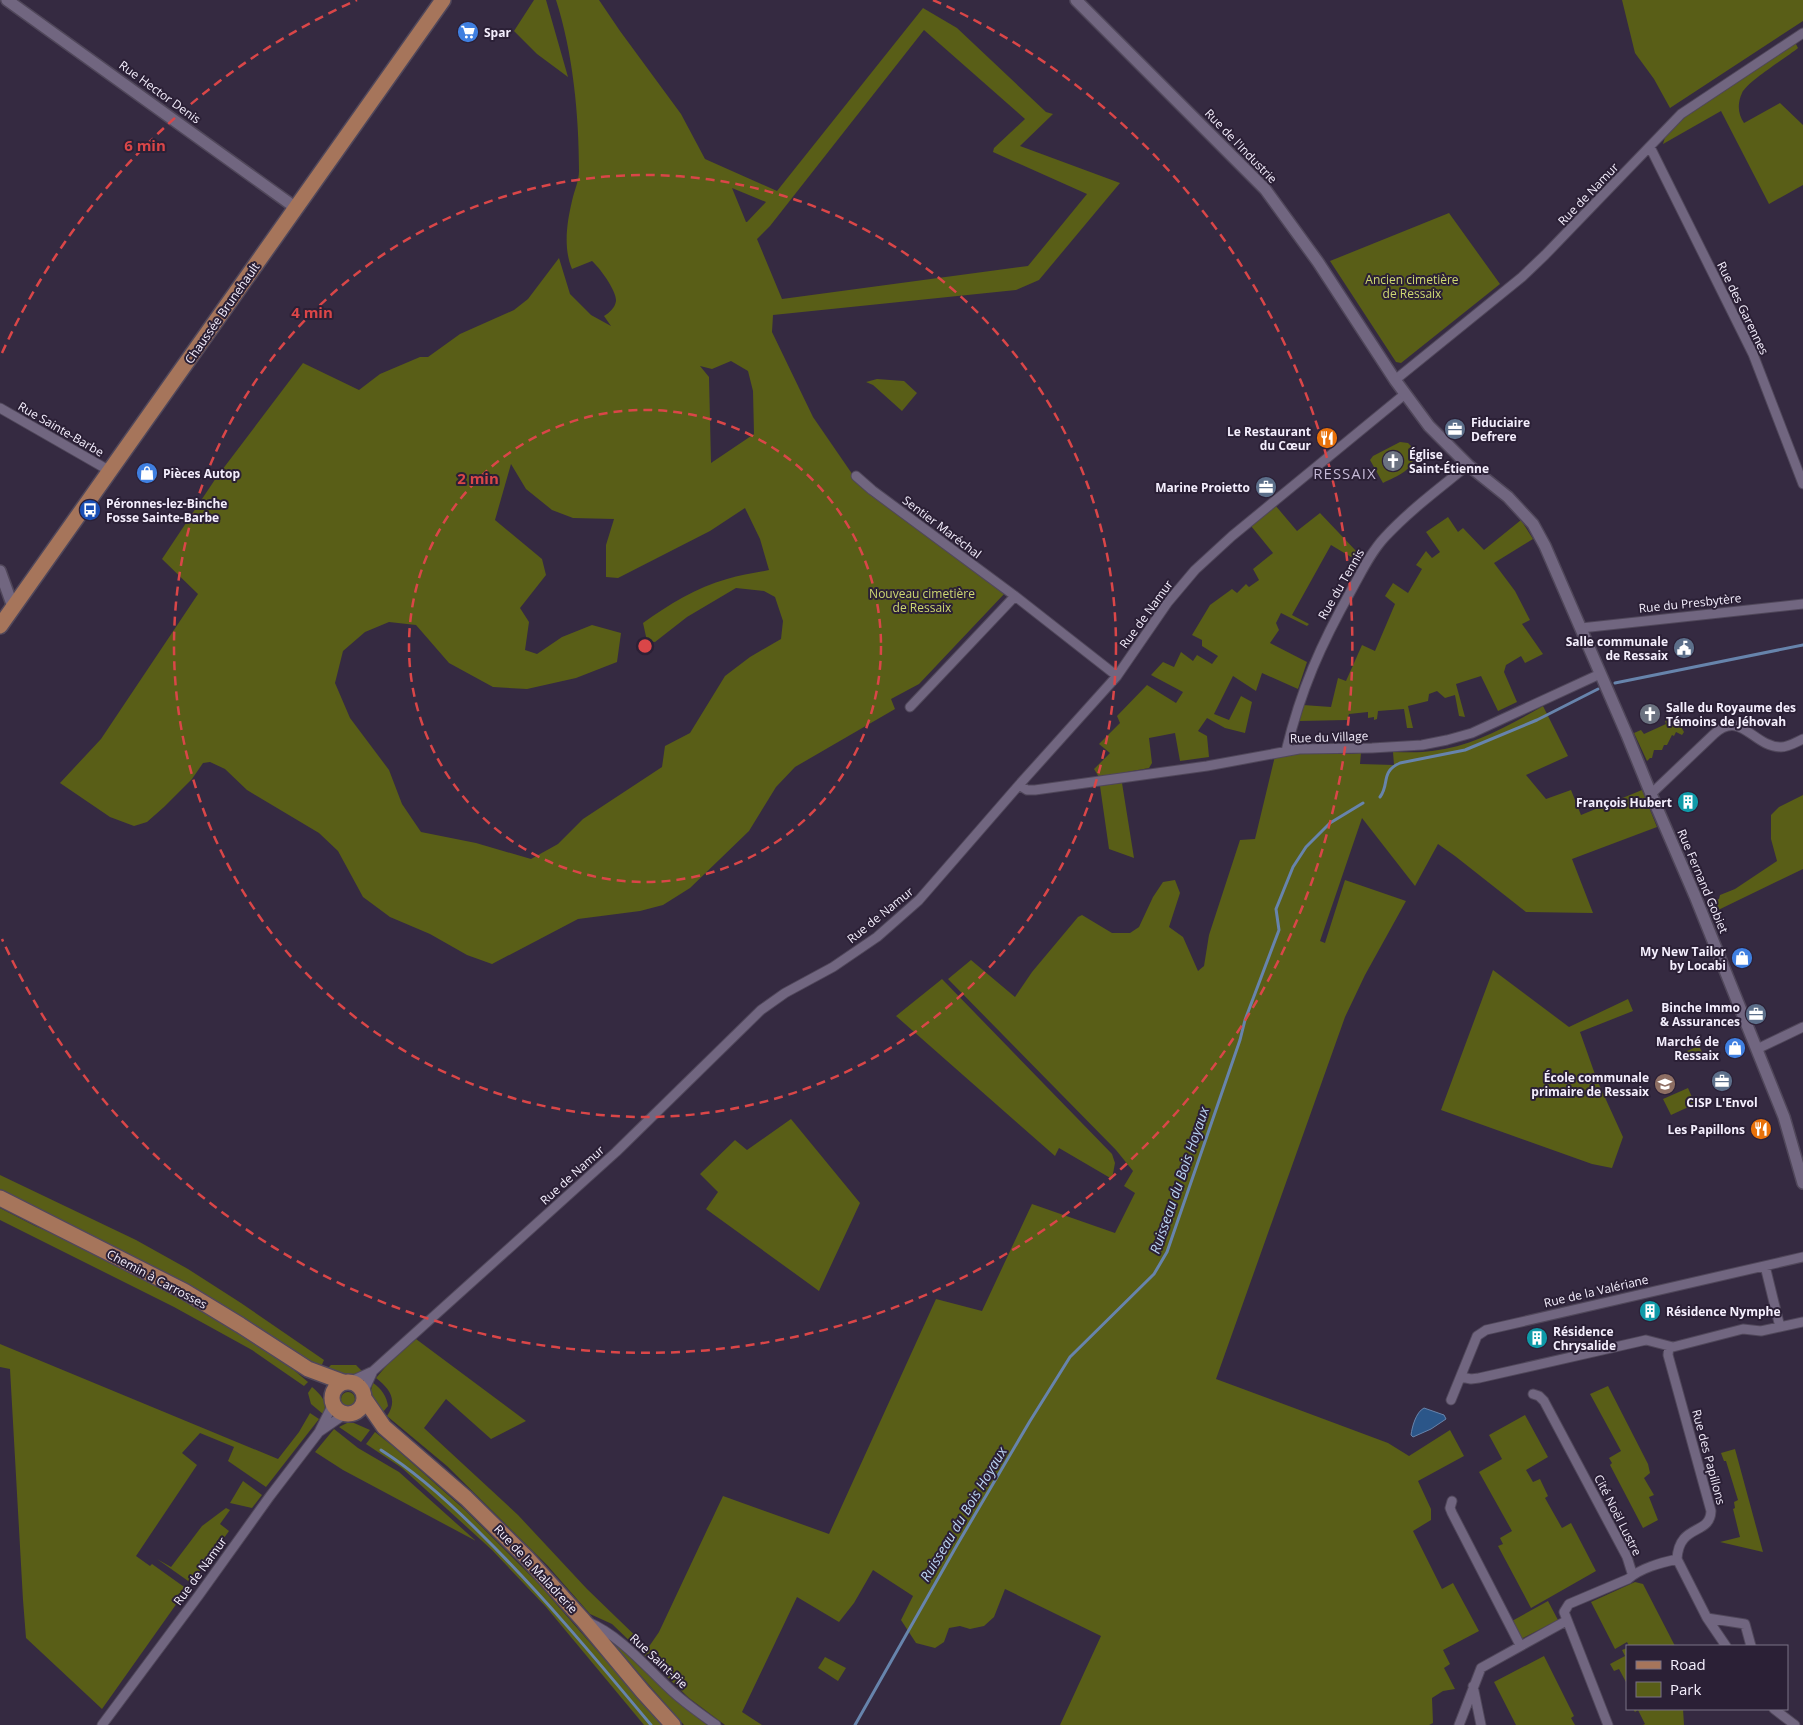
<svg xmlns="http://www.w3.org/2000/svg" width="1803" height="1725" font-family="'Open Sans',sans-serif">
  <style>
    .green { fill: #595e17; fill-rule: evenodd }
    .water { fill: #2b5689; stroke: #6784ac }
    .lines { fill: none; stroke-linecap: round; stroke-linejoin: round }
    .stream { stroke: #6784ac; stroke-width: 3 }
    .minor-casing { stroke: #50475a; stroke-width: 11 }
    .tertiary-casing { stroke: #50475a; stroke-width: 14 }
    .primary-casing { stroke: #50475a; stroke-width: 18 }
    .minor { stroke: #716680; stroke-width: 9 }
    .tertiary { stroke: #716680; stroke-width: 11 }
    .primary { stroke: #a6755b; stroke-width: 15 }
    .ring { fill: none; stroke: #da4648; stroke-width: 2.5; stroke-dasharray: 9 6 }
    .labels { text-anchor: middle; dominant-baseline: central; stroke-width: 4; stroke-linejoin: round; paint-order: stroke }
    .poi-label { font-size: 12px; font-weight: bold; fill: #f4eefd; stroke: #2b2036; text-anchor: end }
    .street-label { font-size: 12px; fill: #f4eefd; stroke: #2b2036 }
    .park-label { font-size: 12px; fill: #ced872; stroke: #2b2036 }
    .water-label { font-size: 14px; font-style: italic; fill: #bbd4f3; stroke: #2b2036 }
    .quarter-label { font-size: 15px; letter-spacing: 1px; fill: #c5b9d6; stroke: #2b2036 }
    .centre { fill: #da4648; stroke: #2b2036; stroke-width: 2.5 }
    .ring-label { font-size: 15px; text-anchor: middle; font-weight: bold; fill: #da4648; stroke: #2b2036; stroke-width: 4; stroke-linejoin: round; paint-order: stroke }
  </style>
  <rect width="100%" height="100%" fill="#352a41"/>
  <path class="green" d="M534,0H546L568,77L537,54L514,31Z
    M556,0H599L620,31L681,114L705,159L777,191L923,8L957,28L1046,112L1053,114L1020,146L1120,183L1039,280L1016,290L773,315L772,332L813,417L857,481L1005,593L919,684L891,699L895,709L795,767L776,787L749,831L690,888L663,905L640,911L578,919L492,964L467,955L430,934L390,917L363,897L338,851L319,833L247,790L225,769L210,762L203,763L192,779L164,807L147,822L134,826L110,817L60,783L101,739L198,594L162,559L216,478L303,363L359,390L380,374L420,357H428L460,334L514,310L528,299L559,258L570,294L591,315L611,326L604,316C609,313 615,308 616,301C617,291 599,267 592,261L572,269C563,248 567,222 572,201C574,191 579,181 579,171C579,115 573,53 556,0ZM924,30L1025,119L994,148L993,152L1087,194L1028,266L782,299L757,239L770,226ZM732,188L766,202L747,222H746ZM731,361L748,371L753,391L754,434L711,463L709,377L700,366L712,369ZM511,464L526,489L552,510L573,518L614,519L606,545V577L618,578L710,531L745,508L760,539L769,570C755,573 740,575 727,579C697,587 668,605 643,623L647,641L655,642L687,617L736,588L764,591L775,597L783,621L781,639L750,657L725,676L690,733L665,746L662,767L583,819L558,844L531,859L476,843L421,832L402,804L389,770L350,718L335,683L343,651L365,632L389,622L416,625L449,663L493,687L527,689L576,678L617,662L621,633L592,625L562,637L537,654L525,650L529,622L520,608L546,575L542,559L495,520Z
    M1622,0H1803V21L1670,108L1654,79L1635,53Z
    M1795,42L1798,48C1786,58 1748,81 1742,93C1737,104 1738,114 1744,123L1780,103L1803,125V185L1769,204L1721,111L1663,144L1666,134L1681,119Z
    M1449,213L1500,284L1401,363L1396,362L1330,261Z
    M877,379L904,381L917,393L902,411L873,385L866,382Z
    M1400,442L1408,443L1414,449C1416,470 1399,475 1383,483L1370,460L1373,456Z
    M1275,505L1297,531L1320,513L1357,552L1351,557L1331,545L1292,615L1309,624L1307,626L1281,613L1276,623L1279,630L1270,643L1307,662L1298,689L1262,673L1256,691L1233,676L1214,714L1229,720L1241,696L1252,702L1245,733L1225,728L1207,718L1198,731L1207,736L1209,757L1180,761L1175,733L1149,738L1152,763L1149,768L1099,777L1094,769L1110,753L1099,744L1120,723L1117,716L1147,685L1176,703L1183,692L1151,675L1163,662L1174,667L1181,652L1193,661L1197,655L1212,664L1218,656L1202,646V640L1192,635L1210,605L1232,589L1237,593L1246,584L1249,587L1259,580L1253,569L1273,553L1251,526Z
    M1448,517L1458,532L1463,528L1484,550L1521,520L1533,539L1494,563L1515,591L1530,620L1522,624L1543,654L1525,663L1521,656L1506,665L1504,672L1517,702L1498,711L1481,676L1456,684L1465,717L1459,716L1455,695L1445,698L1437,691L1429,694L1428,701L1408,706L1413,728H1407L1404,709L1378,711L1377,719L1374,720V717L1368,718V712L1349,714L1347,720L1299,721L1303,705L1331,707L1338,678L1346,681L1362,645L1375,651L1395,604L1385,596L1393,583L1408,593L1422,569L1416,565L1426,551L1432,558L1440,552L1426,532Z
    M1543,706L1568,756L1526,775L1546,799L1571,790L1581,815L1642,790L1657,827L1572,859L1593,913L1526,912L1455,856L1438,844L1415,886L1362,818L1320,941L1325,943L1345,880L1406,901L1365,975L1345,1017L1216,1379L1388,1443L1409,1456L1450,1430L1464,1456L1418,1481L1431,1509V1520L1413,1531L1442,1589L1453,1583L1479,1631L1443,1650L1450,1664L1444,1668L1455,1689L1443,1691L1432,1698L1433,1723L1429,1725H1060L1101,1636L1005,1589L994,1617L984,1626L970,1629L960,1626L949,1628L944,1642L935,1648L916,1643L901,1620L913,1596L873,1570L854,1603L839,1622L797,1597L742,1712L762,1725H725L689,1698L612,1624L590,1614L547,1565L447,1466L387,1416C398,1400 390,1389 376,1378L387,1365L416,1339L526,1421L491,1439L446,1399L424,1428L518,1515L587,1589L648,1648L659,1632L723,1496L829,1534L936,1299L982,1311L1032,1204L1115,1233L1135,1193L1124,1186L1133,1171L1116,1150L948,979L971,960L1015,997L1032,972L1078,917L1082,915L1112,933H1130L1139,927L1153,897L1163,882L1175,880L1180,893L1169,927L1183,937L1198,971L1204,966L1209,935L1240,840L1255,839L1275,756L1285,753L1350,754L1361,753L1360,764L1394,765L1393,752C1406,752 1419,753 1432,751C1473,746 1508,726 1543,706Z
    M1675,716L1684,732L1682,735L1676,732L1674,736L1672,735L1667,745H1664L1662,750H1654L1652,758H1650L1647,761L1634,733L1641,730L1644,734L1666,724L1665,721Z
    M1122,783L1134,858L1109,849L1100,786Z
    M1803,795V869L1712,913L1709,903L1719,899L1720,895L1735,889L1777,861L1771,839V815L1779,807Z
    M1493,970L1569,1027L1628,999L1633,1011L1580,1032L1597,1080L1623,1137L1612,1168L1592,1164L1441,1110Z
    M942,979L1112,1154L1115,1163L1112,1179L1059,1148L1055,1156L896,1016Z
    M1699,1046L1703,1054L1685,1061L1682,1053Z
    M1688,1088L1695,1104L1671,1115L1663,1099Z
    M791,1119L860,1203L819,1291L706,1209L718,1192L700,1174L735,1140L747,1150Z
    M0,1175L136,1240L188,1269L241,1303L324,1360L320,1369L218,1302L179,1280L0,1190Z
    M0,1208L35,1226L86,1247L217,1319L289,1366L308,1382L304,1386L252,1350L174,1307L0,1220Z
    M0,1344L278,1459L299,1432L310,1413L319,1419L266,1487L228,1461L234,1447L200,1433L182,1453L197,1465L136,1556L150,1566L152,1564L187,1589L102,1709L26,1638L23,1600L10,1369L0,1367Z
    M331,1365H356L362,1371C348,1378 341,1374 327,1369Z
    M373,1383C381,1388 387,1397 388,1406L383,1412L370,1393Z
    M1608,1386L1648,1464L1650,1473L1644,1478L1654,1495L1649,1497L1658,1520L1643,1528L1610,1465L1612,1463L1609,1458L1621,1451L1590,1394Z
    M312,1387C320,1394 329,1402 323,1414L311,1404L308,1393Z
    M341 1399a7 7 0 1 1 14 0a7 7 0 1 1-14 0Z
    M1525,1415L1548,1457L1526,1470L1533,1482L1540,1479L1548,1496L1545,1498L1562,1528L1571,1523L1596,1571L1531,1608L1498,1546L1503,1544L1500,1538L1512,1531L1479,1472L1502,1459L1489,1435Z
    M347,1423H354L370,1430L361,1442L339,1427Z
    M334,1429L358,1448L399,1472L476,1541L343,1470L315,1452Z
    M375,1432L394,1447L466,1511L537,1582L662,1725H644L546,1607L492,1550L402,1468L366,1444Z
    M1735,1449L1763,1552L1720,1542L1740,1537L1733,1509L1735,1508L1734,1502L1738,1500L1726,1461H1724L1721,1453Z
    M243,1481L262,1495L252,1508L230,1503Z
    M226,1508L230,1510L220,1524L229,1531L191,1583L157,1559L171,1567L202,1526Z
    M1635,1582L1643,1584L1675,1646H1629L1627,1642L1615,1649L1591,1602Z
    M1548,1601L1558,1620L1521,1639L1512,1621Z
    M607,1637C642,1665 671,1698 707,1725H684Z
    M1627,1648V1684L1619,1669L1614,1671L1610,1664L1625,1656L1622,1650Z
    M1544,1656L1574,1716L1571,1718L1575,1725H1516L1494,1682Z
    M825,1657L846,1668L838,1681L818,1668Z
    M1633,1709H1683L1684,1725H1643L1645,1724L1638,1710L1635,1712Z"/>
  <path class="water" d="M1424,1408L1444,1415L1446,1419L1431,1429L1413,1437L1411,1435C1412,1427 1416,1412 1424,1408Z"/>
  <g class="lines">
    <path class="stream" d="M1615,683L1803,645
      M1380,797C1390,784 1380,772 1400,763L1465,750L1537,720L1598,689
      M381,1450C417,1473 449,1502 479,1532C541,1593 596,1659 651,1725
      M855,1725L957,1545L1030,1421L1070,1357L1154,1274L1167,1252L1240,1040L1245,1020L1279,930L1276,909L1293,867L1306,847L1330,823L1363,803"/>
    <g class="minor-casing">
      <path id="minor" d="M1650,147L1753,354L1803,484
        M1395,380L1522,277L1545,255L1681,114L1803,33
        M0,408L110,471
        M856,476L872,490L1015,596L1117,676
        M1581,628L1803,604
        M910,707L1015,596
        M1286,751C1301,689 1321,644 1352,589C1362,571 1371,552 1385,537C1410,510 1440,488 1468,465
        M1019,785L1027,790H1035L1207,766L1299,749L1372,748L1422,745L1447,740L1472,733L1600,674
        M1651,794L1714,734C1741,709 1753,747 1781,747C1789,747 1796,742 1803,739
        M1757,1049L1803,1027
        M1765,1266L1780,1327
        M1669,1346L1668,1355L1711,1511C1710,1536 1679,1523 1677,1559L1707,1618L1745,1624L1751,1646
        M1461,1377L1471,1379L1479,1378L1646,1340L1673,1347L1743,1329L1761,1331L1803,1322
        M349,1382L373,1371L616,1152L761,1010L785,993L833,967L877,937L919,900L1019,785L1117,676L1168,602L1195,570L1232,536L1405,394
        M363,1393L373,1371
        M1533,1394L1539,1396L1544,1401L1627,1557L1632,1573
        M1451,1400L1477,1336L1486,1330L1803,1257
        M319,1432L345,1414
        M1452,1501L1450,1508L1452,1513L1520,1645
        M1707,1618L1726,1646
        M588,1622C621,1636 646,1667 672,1691C686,1704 701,1714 716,1725
        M1473,1686L1481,1725
        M1774,1709L1795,1725
        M102,1725L199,1595L270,1496L319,1432L331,1408L332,1403
        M1459,1725L1481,1668L1566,1621
        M1608,1725L1564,1612L1569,1604L1628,1579C1641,1568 1660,1563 1677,1559"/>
    </g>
    <g class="tertiary-casing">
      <path id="tertiary" d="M7,0L296,208
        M1076,0L1265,189L1318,262L1395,380L1429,426L1468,465L1508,497L1533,524L1545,546L1627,735L1651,794L1695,896L1784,1117L1803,1183
        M0,571L13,607"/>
    </g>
    <g class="primary-casing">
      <path id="primary" d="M0,626L443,0
        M0,1198L184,1291L240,1325L308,1369L343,1382
        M332 1398a16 16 0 1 1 32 0a16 16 0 1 1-32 0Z
        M364,1398L384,1427L466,1498L527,1558L583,1620L643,1692L673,1725"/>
    </g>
    <use href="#minor" class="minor"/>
    <use href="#tertiary" class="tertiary"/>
    <use href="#primary" class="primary"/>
  </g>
  <g class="ring">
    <circle cx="645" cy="646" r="236"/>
    <circle cx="645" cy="646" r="471"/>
    <path d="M2 353A707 707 0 0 1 357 0M933 0A707 707 0 1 1 2 939"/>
  </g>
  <defs>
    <g id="supermarket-disc" transform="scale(1.125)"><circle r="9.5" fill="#3f7fe0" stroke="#2b2036"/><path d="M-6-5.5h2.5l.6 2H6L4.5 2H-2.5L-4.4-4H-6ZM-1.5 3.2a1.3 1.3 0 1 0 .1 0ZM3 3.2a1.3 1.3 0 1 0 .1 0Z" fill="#fff"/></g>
    <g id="office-disc" transform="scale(1.125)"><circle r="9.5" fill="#5c6f8a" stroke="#2b2036"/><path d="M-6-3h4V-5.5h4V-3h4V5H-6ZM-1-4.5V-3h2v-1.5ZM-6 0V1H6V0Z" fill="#fff"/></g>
    <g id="restaurant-disc" transform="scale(1.125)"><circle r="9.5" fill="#e8710a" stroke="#2b2036"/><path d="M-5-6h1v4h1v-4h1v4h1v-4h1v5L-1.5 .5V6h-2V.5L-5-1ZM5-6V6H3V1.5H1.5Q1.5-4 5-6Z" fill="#fff"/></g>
    <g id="church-disc" transform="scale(1.125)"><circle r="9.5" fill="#6b7280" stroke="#2b2036"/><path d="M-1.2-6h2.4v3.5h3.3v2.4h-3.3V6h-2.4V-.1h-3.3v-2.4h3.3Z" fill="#fff"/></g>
    <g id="shop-disc" transform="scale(1.125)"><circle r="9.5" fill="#3f7fe0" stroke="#2b2036"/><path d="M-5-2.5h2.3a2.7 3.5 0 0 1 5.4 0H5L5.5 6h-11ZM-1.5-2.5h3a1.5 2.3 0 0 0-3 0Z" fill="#fff"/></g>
    <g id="bus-disc" transform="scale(1.125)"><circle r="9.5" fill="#1a4fb4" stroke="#2b2036"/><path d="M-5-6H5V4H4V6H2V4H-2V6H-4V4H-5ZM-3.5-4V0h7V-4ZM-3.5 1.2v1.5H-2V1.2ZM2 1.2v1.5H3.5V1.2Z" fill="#fff"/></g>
    <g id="civic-disc" transform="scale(1.125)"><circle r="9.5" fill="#5c6f8a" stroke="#2b2036"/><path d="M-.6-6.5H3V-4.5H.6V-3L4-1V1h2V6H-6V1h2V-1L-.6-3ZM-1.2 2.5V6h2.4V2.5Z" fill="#fff"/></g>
    <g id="building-disc" transform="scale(1.125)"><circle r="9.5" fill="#0f9aa8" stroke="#2b2036"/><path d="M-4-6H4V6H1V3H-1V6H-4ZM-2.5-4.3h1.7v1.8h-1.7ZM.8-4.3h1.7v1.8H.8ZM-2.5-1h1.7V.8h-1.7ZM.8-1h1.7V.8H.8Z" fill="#fff"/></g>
    <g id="school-disc" transform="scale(1.125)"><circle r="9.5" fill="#8d6e63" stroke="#2b2036"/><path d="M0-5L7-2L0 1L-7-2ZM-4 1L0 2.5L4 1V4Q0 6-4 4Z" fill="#fff"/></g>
  </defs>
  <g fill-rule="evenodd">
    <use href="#supermarket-disc" x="468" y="32"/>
    <use href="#office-disc" x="1455" y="429"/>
    <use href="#restaurant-disc" x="1327" y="438"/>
    <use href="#church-disc" x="1393" y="461"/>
    <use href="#shop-disc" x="147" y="473"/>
    <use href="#office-disc" x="1266" y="487"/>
    <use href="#bus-disc" x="90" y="510"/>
    <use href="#civic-disc" x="1684" y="648"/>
    <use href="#church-disc" x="1650" y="714"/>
    <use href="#building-disc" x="1688" y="802"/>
    <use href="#shop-disc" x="1742" y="958"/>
    <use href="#office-disc" x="1756" y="1014"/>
    <use href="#shop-disc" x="1735" y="1048"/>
    <use href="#office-disc" x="1722" y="1081"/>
    <use href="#school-disc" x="1665" y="1084"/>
    <use href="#restaurant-disc" x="1761" y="1129"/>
    <use href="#building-disc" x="1650" y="1311"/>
    <use href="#building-disc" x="1537" y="1338"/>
  </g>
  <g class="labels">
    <g class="poi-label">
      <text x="484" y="32" text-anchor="start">Spar</text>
      <text x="1471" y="422" text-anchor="start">Fiduciaire<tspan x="1471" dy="14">Defrere</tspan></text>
      <text x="1311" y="431">Le Restaurant<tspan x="1311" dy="14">du Cœur</tspan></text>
      <text x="1409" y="454" text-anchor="start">Église<tspan x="1409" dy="14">Saint-Étienne</tspan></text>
      <text x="163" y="473" text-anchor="start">Pièces Autop</text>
      <text x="1250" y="487">Marine Proietto</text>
      <text x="106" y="503" text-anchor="start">Péronnes-lez-Binche<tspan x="106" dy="14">Fosse Sainte-Barbe</tspan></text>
      <text x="1668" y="641">Salle communale<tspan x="1668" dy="14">de Ressaix</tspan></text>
      <text x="1666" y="707" text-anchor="start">Salle du Royaume des<tspan x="1666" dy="14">Témoins de Jéhovah</tspan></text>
      <text x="1672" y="802">François Hubert</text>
      <text x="1726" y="951">My New Tailor<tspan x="1726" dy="14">by Locabi</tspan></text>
      <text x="1740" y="1007">Binche Immo<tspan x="1740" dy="14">&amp; Assurances</tspan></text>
      <text x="1719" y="1041">Marché de<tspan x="1719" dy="14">Ressaix</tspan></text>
      <text x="1649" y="1077">École communale<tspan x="1649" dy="14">primaire de Ressaix</tspan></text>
      <text x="1722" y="1102" text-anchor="middle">CISP L'Envol</text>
      <text x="1745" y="1129">Les Papillons</text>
      <text x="1666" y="1311" text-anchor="start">Résidence Nymphe</text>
      <text x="1553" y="1331" text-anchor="start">Résidence<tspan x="1553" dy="14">Chrysalide</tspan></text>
    </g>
    <g class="street-label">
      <text transform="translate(160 92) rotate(36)">Rue Hector Denis</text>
      <text transform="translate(1241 146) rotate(46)">Rue de l'Industrie</text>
      <text transform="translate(1588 194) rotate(-46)">Rue de Namur</text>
      <text transform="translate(1743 308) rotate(64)">Rue des Garennes</text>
      <text transform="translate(222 313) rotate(-55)">Chaussée Brunehault</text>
      <text transform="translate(61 429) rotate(30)">Rue Sainte-Barbe</text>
      <text transform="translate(942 527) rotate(37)">Sentier Maréchal</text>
      <text transform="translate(1341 584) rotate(-60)">Rue du Tennis</text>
      <text transform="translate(1690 603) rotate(-6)">Rue du Presbytère</text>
      <text transform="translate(1146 614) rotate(-54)">Rue de Namur</text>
      <text transform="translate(1329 737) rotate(-2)">Rue du Village</text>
      <text transform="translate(1703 881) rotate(67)">Rue Fernand Gobiet</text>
      <text transform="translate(880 915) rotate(-39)">Rue de Namur</text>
      <text transform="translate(572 1175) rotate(-42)">Rue de Namur</text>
      <text transform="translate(157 1279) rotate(28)">Chemin à Carrosses</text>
      <text transform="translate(1596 1291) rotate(-13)">Rue de la Valériane</text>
      <text transform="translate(1709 1457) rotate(75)">Rue des Papillons</text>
      <text transform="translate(1618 1515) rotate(63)">Cité Noël Lustre</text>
      <text transform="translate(536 1569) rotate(47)">Rue de la Maladrerie</text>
      <text transform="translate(200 1571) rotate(-54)">Rue de Namur</text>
      <text transform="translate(659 1661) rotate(43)">Rue Saint-Pie</text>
    </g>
    <g class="park-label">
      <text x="1412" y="279">Ancien cimetière<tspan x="1412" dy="14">de Ressaix</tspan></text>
      <text x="922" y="593">Nouveau cimetière<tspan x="922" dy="14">de Ressaix</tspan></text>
    </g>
    <g class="water-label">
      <text transform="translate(1179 1180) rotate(-71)">Ruisseau du Bois Hoyaux</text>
      <text transform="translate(963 1514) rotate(-59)">Ruisseau du Bois Hoyaux</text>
    </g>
    <g class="quarter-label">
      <text x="1345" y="473">RESSAIX</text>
    </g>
  </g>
  <circle cx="645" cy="646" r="8" class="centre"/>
  <g class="ring-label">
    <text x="145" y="151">6 min</text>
    <text x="312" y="318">4 min</text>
    <text x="478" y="484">2 min</text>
  </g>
  <rect x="1626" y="1645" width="162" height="65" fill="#2b2036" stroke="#7b7286"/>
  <rect x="1636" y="1661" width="25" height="8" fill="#a6755b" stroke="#7b7286"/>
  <text x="1670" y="1670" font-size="15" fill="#f4eefd">Road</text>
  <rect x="1636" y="1682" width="25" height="15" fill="#595e17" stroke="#7b7286"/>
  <text x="1670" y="1695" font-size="15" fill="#f4eefd">Park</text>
</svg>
